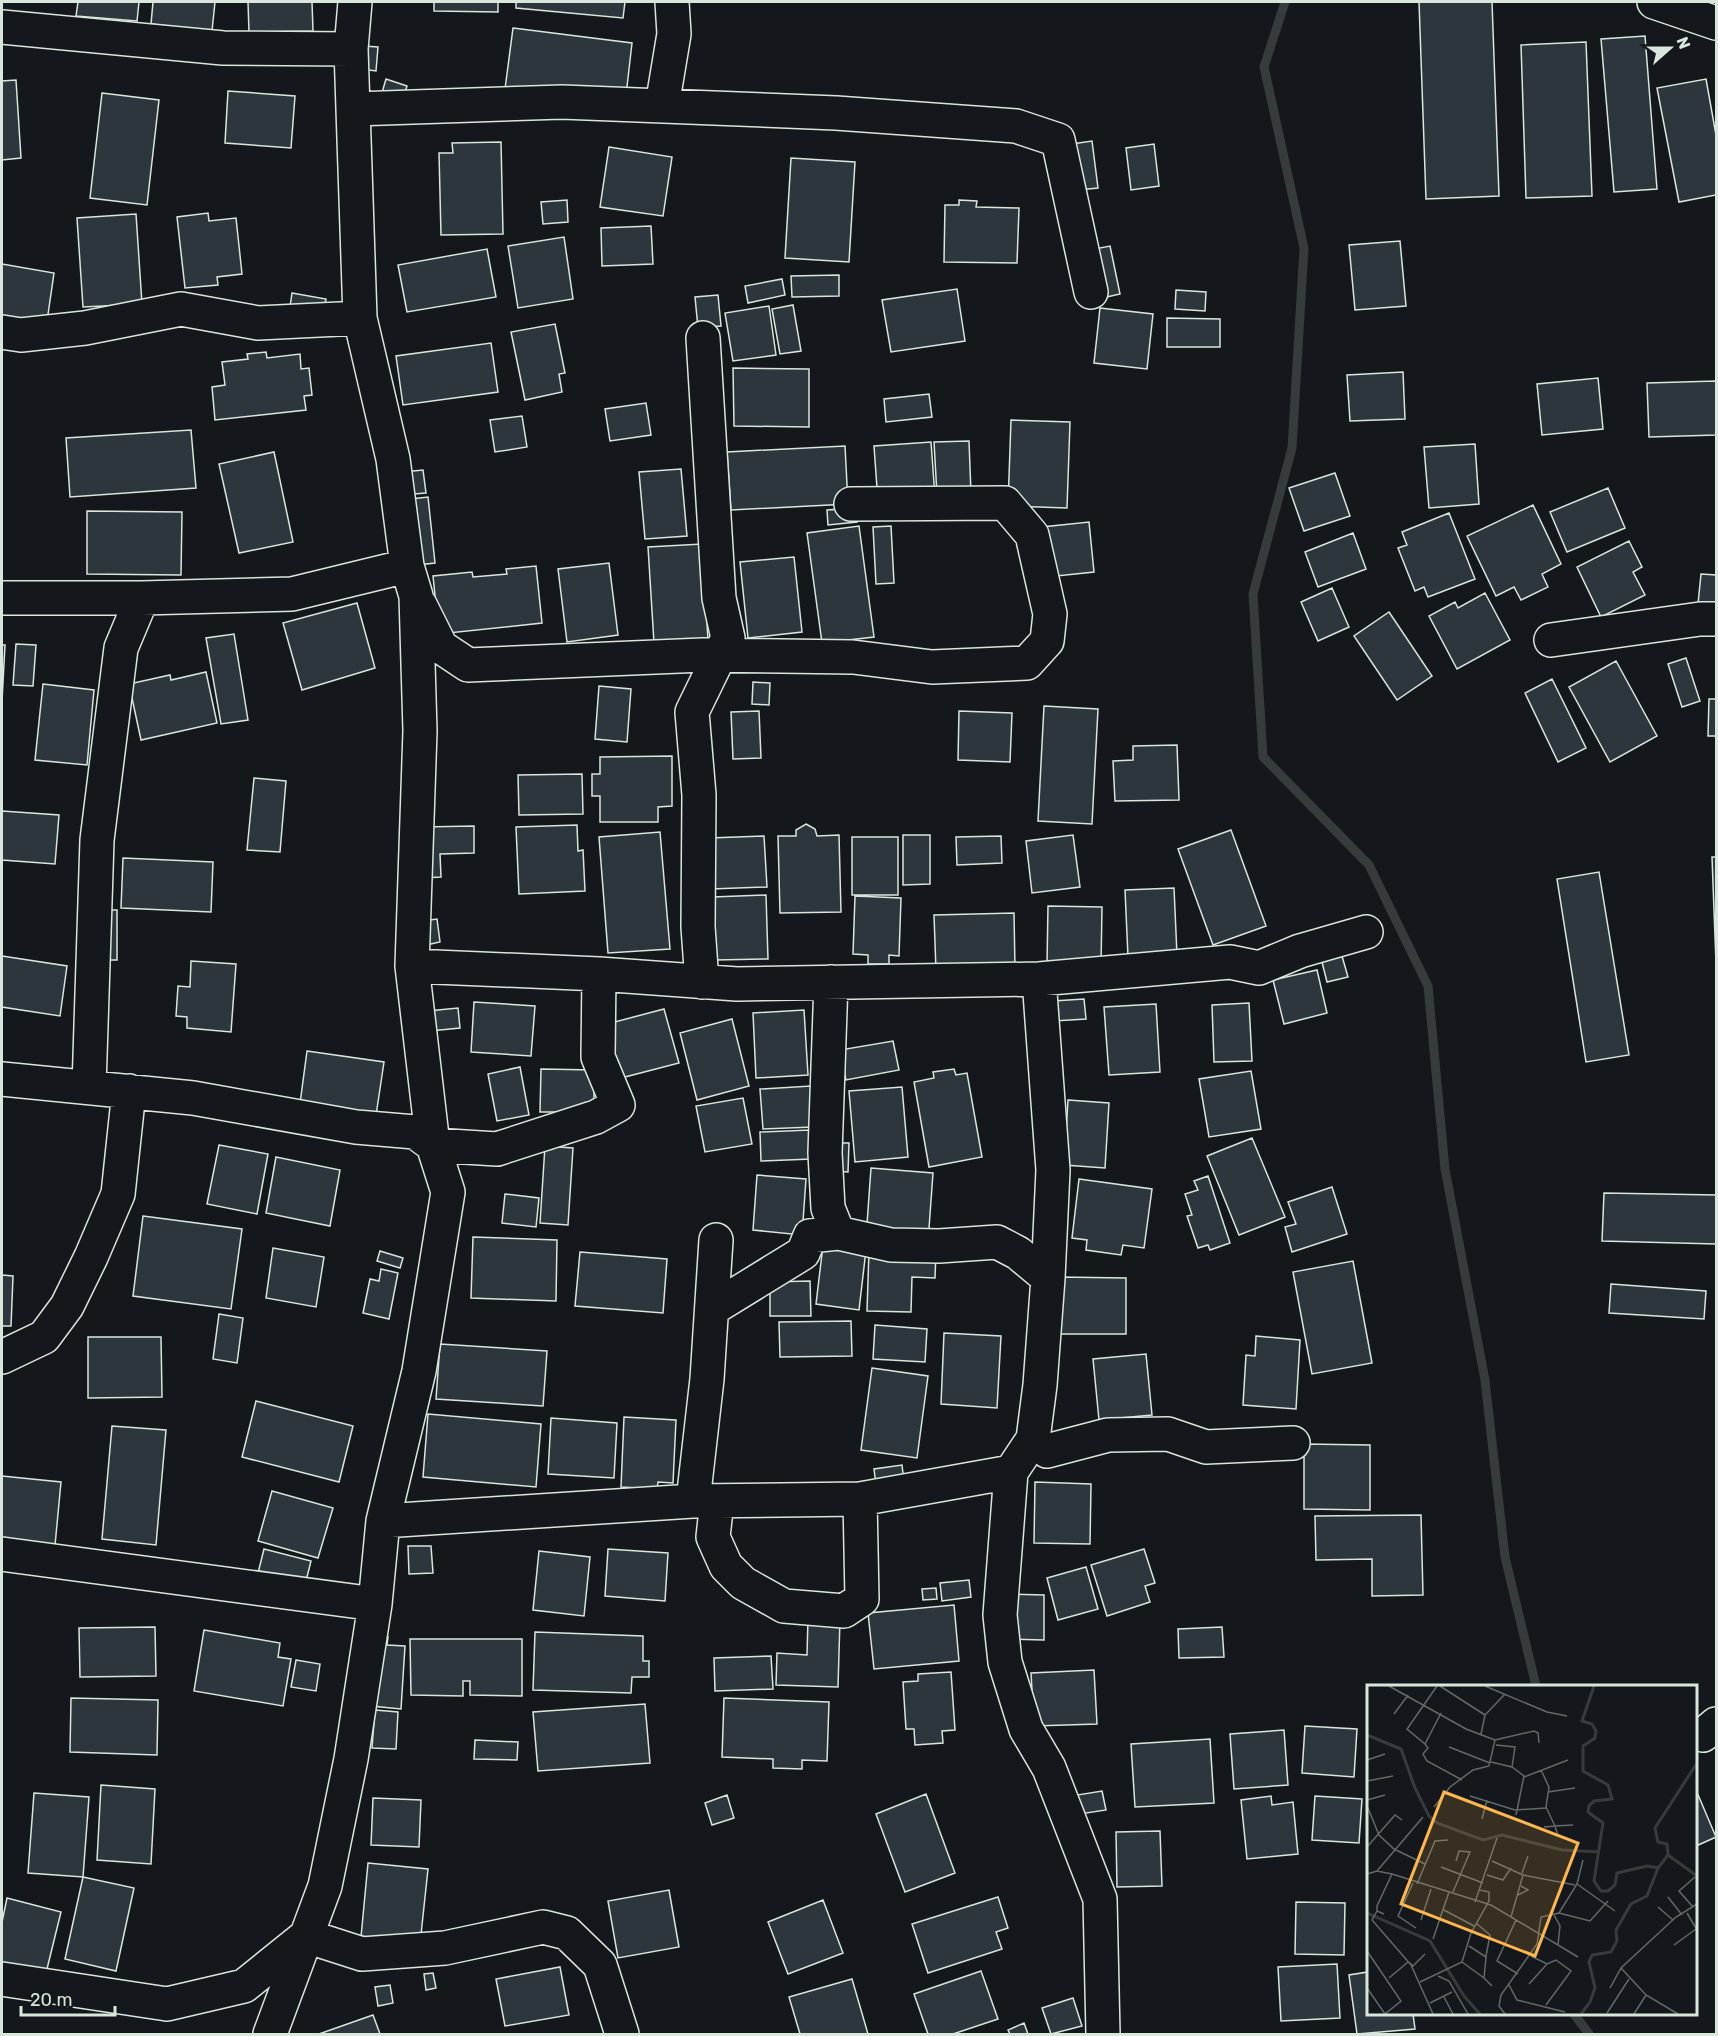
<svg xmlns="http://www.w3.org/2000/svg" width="1718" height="2036" font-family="Rubik,sans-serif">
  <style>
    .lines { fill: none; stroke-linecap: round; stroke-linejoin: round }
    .stream { stroke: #363b3e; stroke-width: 9 }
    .building { fill: #2c363c; stroke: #d8e6dc; stroke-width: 1.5 }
    .minor-casing { stroke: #d8e6dc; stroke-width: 36 }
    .minor { stroke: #14181c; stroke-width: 33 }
    .inset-river { fill: none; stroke: #363b3e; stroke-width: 3 }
    .inset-road { fill: none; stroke: #626a69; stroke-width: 1.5 }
    .view { fill: #ffb74d; fill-opacity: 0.15; stroke: #ffb74d; stroke-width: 3 }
    .inset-edge { fill: none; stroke: #d8e6dc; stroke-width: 3 }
  </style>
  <rect width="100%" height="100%" fill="#14181c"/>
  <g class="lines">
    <path class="stream" d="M1285,2L1264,67L1304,248L1292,448L1253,594L1263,757L1369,865L1428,986L1445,1169L1485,1380L1505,1557L1536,1686
      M1574,2014L1589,2034"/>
  </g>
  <path class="building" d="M78,2H139L137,21L76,16Z
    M153,2H215L212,31L151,24Z
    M248,2H312L313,31L249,32Z
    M434,2H498V12L434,11Z
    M516,2H625L623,18L516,8Z
    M1419,2H1492L1499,196L1426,199Z
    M513,28L632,43L625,104L505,89Z
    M1645,36L1657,189L1614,192L1601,39Z
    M1586,42L1592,196L1526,198L1521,45Z
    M364,46L378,47L376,71L362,69Z
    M386,79L407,86L402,102L381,96Z
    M1706,79L1716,135V195L1679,202L1657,88Z
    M16,80L21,158L2,160V81Z
    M228,91L295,96L291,148L225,143Z
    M102,93L159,100L147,205L90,198Z
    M1092,141L1098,188L1078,190L1072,144Z
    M501,142L503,234L441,235L439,153H453L452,143Z
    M1154,144L1159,186L1131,190L1126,148Z
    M609,147L672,157L663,216L600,207Z
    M791,158L855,162L849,262L785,258Z
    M567,200L568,222L543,224L541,202Z
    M959,200L977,201L976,207L1019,208L1017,263L944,262L945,205H959Z
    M208,213L209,221L236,218L242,274L217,277L218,285L185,288L177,217Z
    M136,214L142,304L83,307L77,218Z
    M651,226L653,264L602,266L601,228Z
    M564,237L573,299L518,308L508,246Z
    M1400,241L1406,306L1355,310L1349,245Z
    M1110,246L1120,294L1098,299L1089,250Z
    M487,249L496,297L407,312L398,265Z
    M2,264L54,273L46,328L2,321Z
    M839,275V296L792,297L791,276Z
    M782,279L785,295L748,303L745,286Z
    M957,289L965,341L891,352L882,300Z
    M1176,290L1206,292L1205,311L1175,309Z
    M292,293L326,299L323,313L290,307Z
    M718,295L721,326L698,328L695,297Z
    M793,305L801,351L780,354L772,309Z
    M769,306L776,355L733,361L725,313Z
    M1100,308L1153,314L1147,369L1094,363Z
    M1167,318L1220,319V347H1167Z
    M555,324L565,373L559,374L562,392L525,400L511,332Z
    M491,343L498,392L403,405L396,356Z
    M266,352L267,358L300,354L301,369L309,368L312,395L304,396L306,410L215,420L212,387L225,385L222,362L248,359L247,354Z
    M733,368L809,369V427L734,426Z
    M1403,372L1405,419L1350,421L1347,375Z
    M1598,378L1603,429L1542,435L1537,384Z
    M1716,381V435L1649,437L1647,383Z
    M929,394L932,417L886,422L884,399Z
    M646,403L651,435L610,441L605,409Z
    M522,416L527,447L495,452L490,420Z
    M1011,420L1070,422L1067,508L1008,506Z
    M191,430L196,488L70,497L66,438Z
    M969,441L971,494L937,495L934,442Z
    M931,442L935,497L878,502L874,446Z
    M1475,444L1479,504L1429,508L1424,447Z
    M845,446L848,504L731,510L727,452Z
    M274,452L293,542L239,553L219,464Z
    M681,469L687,536L645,539L639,472Z
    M423,470L426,493L414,494L413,487L405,488L403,472Z
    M1335,473L1350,516L1304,531L1289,488Z
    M1608,488L1625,528L1567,552L1550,512Z
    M428,497L435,563L409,566L402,500Z
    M1533,505L1561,564L1542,574L1548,587L1521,600L1514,587L1496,596L1467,536Z
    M855,508L857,522L828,525L827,510Z
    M87,511L182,512L181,575L87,574Z
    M1449,513L1475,579L1428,597L1424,587L1415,591L1398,548L1407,545L1402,532Z
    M1089,522L1094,572L1047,577L1042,527Z
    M859,526L874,637L822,643L807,533Z
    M891,526L894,583L876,584L873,527Z
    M1353,533L1366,569L1318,587L1305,552Z
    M1629,541L1642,567L1633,572L1645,595L1601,617L1577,567Z
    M702,544L708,640L654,643L648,547Z
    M794,557L802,632L748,638L740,562Z
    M609,563L618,635L567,642L558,569Z
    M536,566L542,623L439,634L433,576L472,572L473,577L507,574L506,569Z
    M1701,574L1716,575V605L1698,604Z
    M1332,588L1349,627L1318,641L1301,602Z
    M1485,593L1510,640L1457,669L1429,616L1455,602L1458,608Z
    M357,603L375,668L302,690L283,623Z
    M1389,612L1432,676L1397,700L1354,636Z
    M234,634L248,720L221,724L206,638Z
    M16,644L36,645L33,686L13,685Z
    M2,645H5L2,701Z
    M1686,658L1700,701L1682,707L1668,664Z
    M1616,661L1657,736L1610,762L1569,687Z
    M206,672L217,723L141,740L129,684L170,675L171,680Z
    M1552,679L1586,748L1558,762L1525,693Z
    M753,682L770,683L769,705L752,704Z
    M43,684L94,690L87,765L35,760Z
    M599,686L631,689L627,742L595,739Z
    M1709,699H1716V736H1708Z
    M1044,706L1098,709L1092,824L1038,821Z
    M759,711L761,758L733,759L731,712Z
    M959,711L1012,713L1010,762L958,760Z
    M1177,745L1179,800L1115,801L1113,761L1133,760V746Z
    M672,756V806L658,807V822H600V796H592V774H600V757Z
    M582,774L583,814L519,815L518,775Z
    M254,778L286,781L280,852L247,850Z
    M2,811L59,815L55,864L2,860Z
    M806,824L815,829L817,836L839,835L841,912L780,913L778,836H796V830Z
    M577,825L578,851L583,850L585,891L519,894L516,827Z
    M474,826V853L440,854L441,877L422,878L421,827Z
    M1231,830L1266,926L1213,945L1178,849Z
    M660,832L670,949L608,953L599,837Z
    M903,835H930V884L903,885Z
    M1073,835L1080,887L1032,893L1026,841Z
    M764,836L767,887L711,889L709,838Z
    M1001,836L1002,863L957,865L956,837Z
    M852,837H898V895H852Z
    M1712,857H1716V963Z
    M123,858L213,862L211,912L121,908Z
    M1599,872L1629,1055L1586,1062L1557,879Z
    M1174,888L1177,955L1128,957L1125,890Z
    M766,895L768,959L715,960L713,897Z
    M855,896L901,898L899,956L889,955V964H868V955L853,954Z
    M1048,906L1102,907L1101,965L1047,964Z
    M98,910H117V960H98Z
    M1014,913L1015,969L936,971L934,915Z
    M437,919L440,942L426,945L422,921Z
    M1340,949L1348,977L1327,982L1320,954Z
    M2,956L67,966L60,1016L2,1007Z
    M191,961L236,964L231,1032L187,1028V1017L176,1016L178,986L190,987Z
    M1317,970L1327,1013L1284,1024L1273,980Z
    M1084,999L1086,1019L1054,1021L1053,1001Z
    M474,1002L535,1006L531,1056L471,1052Z
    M1249,1003L1252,1061L1214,1062L1212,1005Z
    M1156,1004L1160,1072L1109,1075L1104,1007Z
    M458,1008L460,1028L430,1031L428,1011Z
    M664,1009L679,1063L621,1078L607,1024Z
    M804,1010L808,1075L756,1078L753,1013Z
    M732,1019L749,1086L697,1100L680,1033Z
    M893,1041L899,1070L846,1080L840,1050Z
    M307,1051L384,1062L375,1122L299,1111Z
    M520,1067L529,1115L497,1121L488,1074Z
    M541,1069L594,1070V1112H540Z
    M954,1069L956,1075L967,1073L982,1157L929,1167L914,1082L934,1078L933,1072Z
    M1251,1071L1261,1129L1209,1137L1199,1079Z
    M811,1086L813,1127L763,1129L760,1089Z
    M902,1087L908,1157L855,1162L849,1091Z
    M743,1098L752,1144L705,1152L696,1106Z
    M1068,1100L1109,1103L1105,1168L1064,1165Z
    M810,1130L811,1159L761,1161L760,1132Z
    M1252,1138L1285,1217L1239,1235L1207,1156Z
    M833,1143H849L848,1172L833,1171Z
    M219,1145L268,1154L257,1214L207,1204Z
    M545,1146L573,1148L568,1225L540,1223Z
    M276,1157L340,1170L330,1226L266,1213Z
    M871,1168L933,1173L928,1242L866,1238Z
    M757,1175L806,1179L802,1235L753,1230Z
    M1208,1176L1230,1243L1210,1250L1208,1245L1198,1248L1187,1216L1192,1215L1185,1194L1198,1190L1194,1181Z
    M1079,1179L1152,1189L1144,1248L1123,1245L1121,1255L1086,1250L1087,1240L1072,1238Z
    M1332,1187L1347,1234L1292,1252L1285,1227L1296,1224L1288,1202Z
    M1604,1193L1716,1195V1244L1602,1241Z
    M505,1194L539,1198L536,1227L502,1223Z
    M143,1216L242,1229L231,1309L133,1296Z
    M473,1237L557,1240L556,1301L471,1298Z
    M823,1245L866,1250L859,1310L816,1304Z
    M273,1248L324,1257L316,1307L266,1298Z
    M869,1250L936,1252L935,1278L912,1277L911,1312L867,1311Z
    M380,1251L403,1258L400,1268L377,1261Z
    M580,1252L667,1259L663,1313L575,1306Z
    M1353,1261L1372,1363L1312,1374L1293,1272Z
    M381,1269L398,1273L389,1319L363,1313L370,1279L379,1281Z
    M2,1275L13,1276L11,1326H2Z
    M1058,1277L1126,1278V1334H1058Z
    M810,1281L811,1316H770V1282Z
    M1611,1284L1706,1291L1704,1319L1609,1313Z
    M219,1314L243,1318L237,1363L213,1359Z
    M851,1321L852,1356L780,1357L779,1322Z
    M875,1325L927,1329L925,1362L873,1359Z
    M944,1333L1001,1336L997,1408L941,1404Z
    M1256,1336L1300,1340L1296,1409L1243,1405L1246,1355L1255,1356Z
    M88,1337H161L162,1397L88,1398Z
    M440,1344L547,1351L543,1406L436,1399Z
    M1146,1354L1152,1415L1099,1420L1093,1359Z
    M872,1368L928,1376L917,1458L861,1450Z
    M256,1401L353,1426L339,1482L242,1457Z
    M428,1414L541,1424L536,1487L423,1477Z
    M624,1417L676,1420L673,1483L658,1482L657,1489L621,1487Z
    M551,1418L617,1423L614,1478L548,1474Z
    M112,1426L166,1430L156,1545L102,1539Z
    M1304,1444L1370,1445V1510L1304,1509Z
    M902,1465L904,1482L876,1485L874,1469Z
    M2,1476L61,1482L54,1556L2,1551Z
    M1035,1482L1091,1484L1090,1544L1034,1543Z
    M272,1491L333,1508L318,1558L258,1541Z
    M1421,1515L1423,1595L1372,1596V1559L1316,1560L1315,1516Z
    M408,1546H431L433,1573L409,1574Z
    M264,1549L311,1561L303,1593L256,1581Z
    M608,1549L668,1553L665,1601L605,1596Z
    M1144,1549L1155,1583L1145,1586L1150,1602L1107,1616L1091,1565Z
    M539,1551L590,1557L584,1616L533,1610Z
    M1086,1567L1098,1609L1058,1620L1047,1578Z
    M969,1580L971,1597L942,1601L940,1583Z
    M936,1588L937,1599L923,1600L922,1589Z
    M1011,1594L1044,1595V1640L1011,1639Z
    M954,1605L959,1661L874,1669L868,1613Z
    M808,1618L840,1619L838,1687L776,1685L777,1653L807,1655Z
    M155,1627L156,1676L80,1677L79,1628Z
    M1222,1627L1224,1657L1179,1658L1178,1629Z
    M204,1630L280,1643L278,1657L291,1659L283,1706L194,1691Z
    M535,1632L643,1636V1661H649V1677H632L631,1693L533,1690Z
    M374,1636L388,1637L387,1645L405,1646L401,1709L371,1706Z
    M410,1639H522V1696L470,1695V1681H463V1696L411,1695Z
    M771,1656L773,1689L715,1691L714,1658Z
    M296,1660L320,1664L316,1691L291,1687Z
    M1094,1670L1097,1724L1034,1726L1031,1673Z
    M951,1672L955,1730L942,1731L943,1743L915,1745L914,1729H906L903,1682L918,1681V1674Z
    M71,1698L158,1700L157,1755L70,1752Z
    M724,1698L829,1702L827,1761L802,1760V1769L773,1768V1759L722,1757Z
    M645,1704L650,1763L538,1771L533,1712Z
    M375,1710L398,1712L396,1749L372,1748Z
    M1305,1726L1357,1729L1354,1777L1302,1773Z
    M1284,1730L1288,1785L1234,1789L1230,1734Z
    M1210,1739L1214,1803L1135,1807L1131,1744Z
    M475,1740L518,1742L517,1760L474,1759Z
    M101,1785L155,1789L151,1864L97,1860Z
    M1696,1790L1716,1837L1696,1846Z
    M1102,1791L1106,1810L1080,1814L1077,1795Z
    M34,1793L89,1797L83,1877L28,1873Z
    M926,1794L955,1873L905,1892L876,1814Z
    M727,1795L734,1818L712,1825L705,1803Z
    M1271,1796L1272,1805L1293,1802L1298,1854L1247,1859L1241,1800Z
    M1315,1796L1362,1799L1359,1843L1312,1840Z
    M373,1798L421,1800L419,1847L371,1845Z
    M1160,1831L1162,1886L1117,1887L1116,1832Z
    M368,1863L428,1869L420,1944L361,1937Z
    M83,1877L134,1888L116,1971L65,1959Z
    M669,1890L679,1947L618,1958L608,1901Z
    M998,1897L1008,1928L996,1932L1002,1949L928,1973L912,1924Z
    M7,1898L61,1912L46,1973L2,1962V1922Z
    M823,1900L843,1953L788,1974L768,1922Z
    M1296,1902L1345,1903L1344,1955L1295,1954Z
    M1337,1964L1340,2018L1281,2021L1278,1967Z
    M560,1967L569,2015L505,2026L496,1979Z
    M981,1971L998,2019L953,2034H928L914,1994Z
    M1368,1972V2014H1413L1415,2029L1357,2034L1349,1975Z
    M433,1973L436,1988L426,1990L424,1974Z
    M852,1979L868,2034H800L789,1997Z
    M390,1985L393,2003L378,2006L375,1987Z
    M1073,1998L1082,2026L1051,2034L1042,2008Z
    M373,2015L380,2034H319Z
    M1024,2023L1028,2034H1010L1008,2030Z"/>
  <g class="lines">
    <g class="minor-casing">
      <path id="minor" d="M1654,2L1716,23
        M2,27L223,48L351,49
        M662,106L674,34L672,2
        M354,109L562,102L836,113L1016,126L1058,140L1091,292
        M2,332L21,335L85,328L181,309L258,323L360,318
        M2,598H142L292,594L407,566
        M420,605L441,647L468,665L703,655L853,657L932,667L1027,663L1047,641L1050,614L1032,535L1005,503L851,504
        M1551,640L1700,619H1716
        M412,966L599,974L737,984L1039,979L1230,962L1259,968L1300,951L1366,932
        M702,982L698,927L699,795L692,712L728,638L719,598L703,338
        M831,982L825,1153L828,1208L838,1233L891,1245L939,1246L997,1242L1018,1253L1048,1278
        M2,1079L193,1098L356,1127L415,1132L433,1145L497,1149L596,1117L618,1105L598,1057L599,974
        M89,1087L97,840L121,648L142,598
        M712,1309L803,1253L810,1236L838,1233
        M2,1357L44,1337L67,1306L91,1257L118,1194L129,1091
        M1033,1439L1047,1451L1108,1435L1168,1434L1206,1447L1293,1443
        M1011,1472L1000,1615L1005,1662L1026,1729L1049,1768L1100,1899L1103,2034
        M693,1501L707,1379L716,1240
        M717,1501L713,1537L726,1566L743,1583L784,1606L844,1611L862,1599L860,1499
        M383,1521L693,1501L860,1499L1011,1472L1033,1439L1040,1385L1048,1278L1053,1170L1039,979
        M2,1554L375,1604
        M1703,1735L1716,1724
        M2,1979L167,2004L244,1986L306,1936L362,1954L445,1948L543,1927L567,1933L600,1965L622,2034
        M270,2034L325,1886L351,1759L375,1604L383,1521L419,1371L448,1192L433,1145L412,966L420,731L416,596L407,566L393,459L360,318L351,49L355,2"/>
    </g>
    <use href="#minor" class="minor"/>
  </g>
  <g transform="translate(1367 1685)">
    <rect width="330" height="330" fill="#14181c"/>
    <path class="inset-river" d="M0,50L34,64L48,103L62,131L70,138L116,155L135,150L195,165L233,167M301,170L330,191M291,183L301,170L300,159L291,157L288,143L330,78M0,228L63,256L97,311L113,329M214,329L223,317L228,303L222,277L225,270L244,267L250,256L249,245L264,219L280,211L291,183L280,181L250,188L248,200L241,206H234L227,196L236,138L221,127L222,121L227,116L245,114L241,100L216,86V61L228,53L229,46L225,39L215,36L227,1"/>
    <path class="inset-road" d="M22,1L99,44L128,55L122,81L106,85L83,102L67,122M70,1L40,44L58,59L61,63L56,69L60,76L95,95M73,1L118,30M118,1L180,27L200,31M27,29L41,10M114,49L118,30L138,9M128,55L167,46L171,48L172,58M58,59L74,28M129,60L148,62L145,82M82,62L123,78M0,75L18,69M124,77L145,82L157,91L149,130M174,85L182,102L179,122L188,141L177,142M157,92L201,75M0,96L26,91M181,107L208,103M103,111L148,125L179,123M0,115L18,110M1,123L12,150L27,164L58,179M115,134L120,115M191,151L188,141L206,140M0,162L28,130L35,135M125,176L156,190L144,232M74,182L116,198M10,186L56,132M155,188L161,171M0,189L10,186L25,189L124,220L211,272M120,190L136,195L144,183M156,190L208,200M46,198L31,231L49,243M50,199L68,156L81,155M210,199L248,226M86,207L103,167L92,166L89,176M151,210L161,205L154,201M301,212L315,230M108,217L130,153M291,222L306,235M326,222L312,206L328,192M77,225L107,241M10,226L5,235L44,280L66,329M192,228L223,236L241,216M320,228L330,245M17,229L10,226V221L25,189M187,230L193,241L191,260M54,235L64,204M149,235L130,276L151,289M109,238L123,250L119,271M66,254L82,207M307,260L329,244M102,261L119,272L117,293L125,301M0,266L34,316L18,329L0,303M164,271L180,279L189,275L204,286L179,320M95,277L117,293M43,278L46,281L58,269M254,283L279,310L311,329M71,291L82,296L101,329M22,293L41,277M53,297L95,277L104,248L122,216V207L113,205M162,299L180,279M142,300L150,315L198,327M243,303L254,283L309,232L330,219M77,312L86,329M63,318L85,307M240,328L262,294M138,329L132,321L134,310L170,259L174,232L192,228L210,199L216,175M267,329L279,310"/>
    <path class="view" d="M77,107L211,158L168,271L34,219Z"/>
    <rect width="330" height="330" class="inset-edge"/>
  </g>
  <rect width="1718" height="2036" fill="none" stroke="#d8e6dc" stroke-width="6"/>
  <g transform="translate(1670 48) rotate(69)" stroke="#14181c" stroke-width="4.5" paint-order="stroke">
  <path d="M0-4.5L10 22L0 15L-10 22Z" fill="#d8e6dc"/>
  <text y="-9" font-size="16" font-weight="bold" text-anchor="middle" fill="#d8e6dc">N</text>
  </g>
  <path d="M21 2006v9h94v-9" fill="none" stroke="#d8e6dc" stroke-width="3"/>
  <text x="30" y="2006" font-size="18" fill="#d8e6dc" stroke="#14181c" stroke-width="4.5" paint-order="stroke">20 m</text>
</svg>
